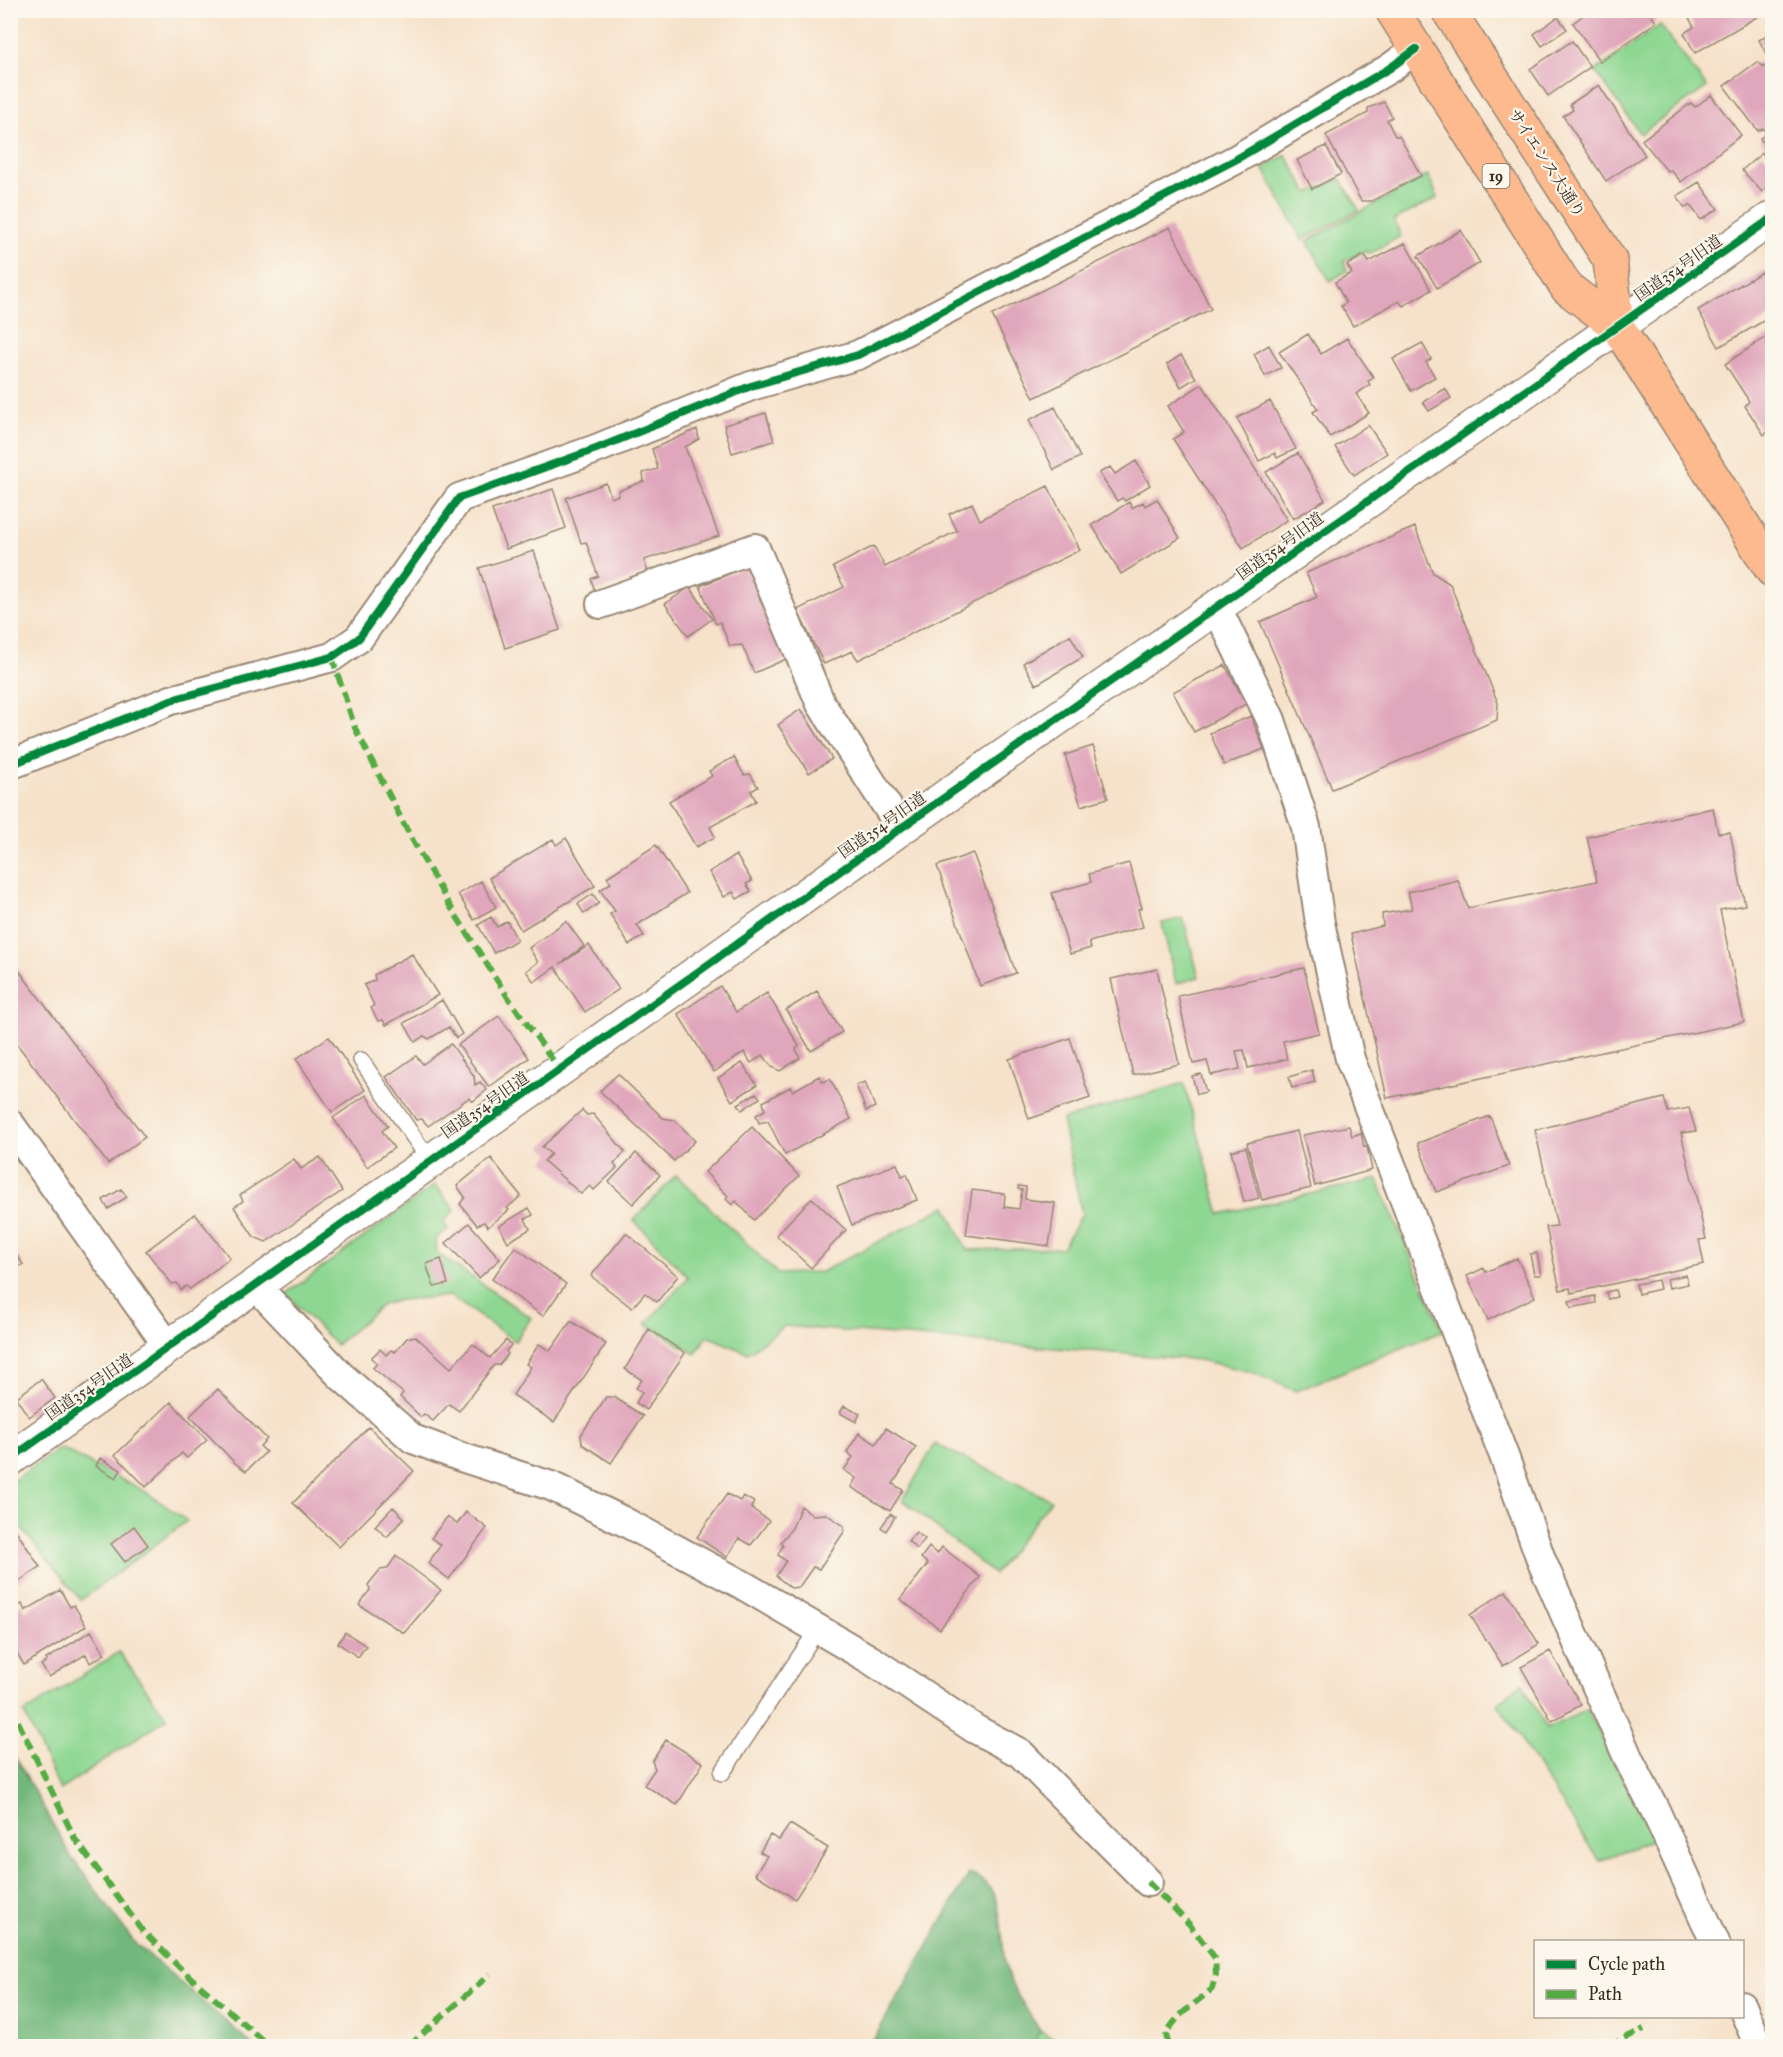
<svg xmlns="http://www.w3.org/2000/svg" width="1783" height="2057" font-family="'IM FELL Great Primer','Noto Serif JP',serif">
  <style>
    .green { fill: #8ed792; stroke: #648058; stroke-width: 1.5 }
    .forest { fill: #72b87c; stroke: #56714d; stroke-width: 1.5 }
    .building { fill: #e0a6bb }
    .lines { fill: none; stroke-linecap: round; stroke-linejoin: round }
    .service-casing { stroke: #988674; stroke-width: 18 }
    .minor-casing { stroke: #988674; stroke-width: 32 }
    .tertiary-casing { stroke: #988674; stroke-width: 36 }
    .primary-casing { stroke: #988674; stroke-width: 36 }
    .service { stroke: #fff; stroke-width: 15 }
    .minor { stroke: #fff; stroke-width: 28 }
    .tertiary { stroke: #fff; stroke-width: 33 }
    .primary { stroke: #fcba8e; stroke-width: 33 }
    .quiet { stroke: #55ab43; stroke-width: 6; stroke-dasharray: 12 6; stroke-linecap: butt }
    .cycleway-casing { stroke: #fbf7ec; stroke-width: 11 }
    .cycleway { stroke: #00873e; stroke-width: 8 }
    .labels { text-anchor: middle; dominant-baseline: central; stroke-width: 4.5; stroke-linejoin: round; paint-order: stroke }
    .shield { fill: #fbf7ec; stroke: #75685c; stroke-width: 1.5 }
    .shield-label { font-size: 15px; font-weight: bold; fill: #3b2a1e }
    .street-label { font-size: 16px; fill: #3b2a1e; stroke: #fbf7ec }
  </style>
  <rect width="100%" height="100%" fill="#fbf7ec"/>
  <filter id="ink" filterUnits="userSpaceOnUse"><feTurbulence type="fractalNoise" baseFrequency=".0167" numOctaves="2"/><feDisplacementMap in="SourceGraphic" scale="12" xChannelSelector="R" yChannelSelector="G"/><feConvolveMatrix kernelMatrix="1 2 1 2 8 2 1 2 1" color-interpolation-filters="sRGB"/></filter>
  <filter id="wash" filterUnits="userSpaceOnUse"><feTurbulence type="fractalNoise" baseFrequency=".008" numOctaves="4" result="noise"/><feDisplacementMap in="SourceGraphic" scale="24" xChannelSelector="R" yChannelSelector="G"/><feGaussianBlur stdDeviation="1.35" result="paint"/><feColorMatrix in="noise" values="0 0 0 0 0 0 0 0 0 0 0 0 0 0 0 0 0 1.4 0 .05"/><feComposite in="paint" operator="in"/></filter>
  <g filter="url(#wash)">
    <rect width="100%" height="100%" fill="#f6e2ca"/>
    <path class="green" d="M1660,25L1707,87L1640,134L1595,71Z
      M1286,155L1308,193L1341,179L1359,210L1302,240L1263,168Z
      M1428,175L1438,198L1394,220L1401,236L1369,254L1366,251L1344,261L1347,271L1330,281L1307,241Z
      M1183,918L1199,977L1176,984L1162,923Z
      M1184,1083L1220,1214L1377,1179L1443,1331L1296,1391L1251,1372L1200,1360L784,1326L748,1353L707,1336L695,1354L646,1324L688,1277L634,1220L676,1175L778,1274L821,1272L946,1206L967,1250L1062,1248L1082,1214L1062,1120Z
      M435,1185L455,1210L443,1222L448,1229L436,1239L437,1253L531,1318L515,1341L450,1296L400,1300L382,1305L336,1345L286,1294Z
      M935,1444L1051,1500L994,1574L903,1500Z
      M60,1448L146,1492L187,1521L81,1600L11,1516L10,1483Z
      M119,1652L167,1718L60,1790L24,1713Z
      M1522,1683L1547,1728L1587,1710L1654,1839L1599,1861L1498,1704Z
      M1040,2031L1070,2046H1032Z"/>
    <path class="forest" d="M11,1750L72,1858L134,1942L254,2046H11Z
      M969,1874C1011,1887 997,1941 1008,1975C1014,1994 1030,2013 1040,2031L1032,2046H865L875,2037Z"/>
    <g id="blocks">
      <path class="building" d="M1590,10H1648L1656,22L1600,62L1573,23Z
        M1693,10H1769L1695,53L1684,33L1694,27L1687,14Z
        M1558,17L1567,29L1542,46L1534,34Z
        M1770,33L1772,50L1766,53L1759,40Z
        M1572,41L1590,67L1548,96L1530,69Z
        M1757,62L1764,67L1772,62V157L1760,138L1766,134L1763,128L1758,131L1724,86Z
        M1599,85L1645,155L1606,181L1563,116L1573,110L1570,104Z
        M1711,95L1741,135L1681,182L1671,170L1667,171L1642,140L1691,103L1695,107Z
        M1384,102L1392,117L1387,120L1395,136H1399L1421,176L1372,201H1361L1326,135L1368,113V108Z
        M1326,146L1341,174L1312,189L1297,160Z
        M1762,153L1772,164V182L1762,192L1742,170Z
        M1699,182L1718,209L1701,220L1690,205L1685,208L1677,196Z
        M1170,227L1211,309L1034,398L992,315Z
        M1461,230L1480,263L1437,288L1418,256Z
        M1405,243L1431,290L1403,306L1399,301L1353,326L1341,306L1346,303L1335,282L1352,273L1347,265L1364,255L1369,262Z
        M1772,266V316L1719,347L1698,310Z
        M1772,333V429L1764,435L1745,406L1749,401L1725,364Z
        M1308,334L1321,354L1347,338L1374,378L1368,381L1370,385L1356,394L1369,413L1330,437L1313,412L1318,409L1279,352Z
        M1422,343L1431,359L1426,362L1435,377L1411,391L1393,359Z
        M1269,345L1281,368L1265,376L1254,354Z
        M1181,355L1196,378L1181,387L1167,364Z
        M1202,384L1287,520L1243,548L1173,439L1184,432L1168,406Z
        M1445,388L1451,398L1429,411L1423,402Z
        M1270,401L1296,449L1277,458L1275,453L1259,461L1237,418Z
        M1055,407L1080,457L1054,470L1029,420Z
        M766,413L774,441L732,453L724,425Z
        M1368,425L1387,453L1354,475L1335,447Z
        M697,429L699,439L685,447L719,536L644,560L648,572L595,592L591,579L598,576L586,542L581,543L566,498L606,483L611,498L619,495L618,491L644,481L643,473L658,469L652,449Z
        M1298,453L1325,500L1293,519L1266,472Z
        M1136,461L1150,485L1125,501L1122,498L1117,501L1099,473L1110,467L1115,474Z
        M1048,486L1080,550L858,660L852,651L824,664L797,610L844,587L833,567L874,546L885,567L957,531L949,514L972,503L980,520Z
        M553,489L566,528L506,549L492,510Z
        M1157,499L1180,538L1121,574L1092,525L1129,502L1132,508L1143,502L1145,506Z
        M1415,527L1433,573L1450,584L1498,703L1497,720L1332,789L1260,622L1317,597L1306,573Z
        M534,551L560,630L505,648L479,568Z
        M750,565L786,659L754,673L742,645L730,646L720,622L716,624L700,586Z
        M690,587L712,619L688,636L665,604Z
        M1070,635L1083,657L1036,685L1023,663Z
        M1225,665L1246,704L1194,732L1173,692Z
        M801,709L832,759L809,773L778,725Z
        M1251,716L1264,749L1224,765L1210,733Z
        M1093,746L1108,798L1081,806L1065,755Z
        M734,757L744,775L750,774L758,787L751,791L756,801L710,827L715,837L696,847L669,801L712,776L709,771Z
        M1713,808L1718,833L1730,832L1745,905L1720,910L1744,1022L1387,1098L1351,934L1383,926L1382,914L1412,909L1408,892L1458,880L1468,908L1597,881L1587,837Z
        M566,838L595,886L521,930L489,878L553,839L556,845Z
        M656,845L687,893L637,925L644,936L629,945L610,914L615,911L600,890L611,883L607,877Z
        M973,853L1016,973L980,986L937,866Z
        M736,855L752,881L746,884L751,891L737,899L733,892L724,897L709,872Z
        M1129,863L1142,908L1138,909L1143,927L1089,942L1091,948L1070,954L1052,893L1091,882L1089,874Z
        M481,881L496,907L474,920L458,894Z
        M593,894L599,903L584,914L578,904Z
        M491,917L497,927L507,921L517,940L494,953L478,925Z
        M566,921L584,946L560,964L589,945L619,989L585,1012L555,967L534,982L526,971L538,962L529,948Z
        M412,954L438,995L386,1025L383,1020L378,1021L371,1008L374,1005L364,985L375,980L374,975Z
        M10,959L145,1137L108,1164L10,1035Z
        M1304,968L1319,1033L1283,1041L1287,1059L1248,1068L1244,1050L1236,1051L1240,1069L1211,1075L1207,1061L1193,1064L1178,996Z
        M1157,969L1179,1064L1133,1075L1111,979Z
        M720,986L736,1012L767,993L799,1046L796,1049L800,1058L780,1071L772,1067L763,1055L751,1063L744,1052L714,1072L678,1014Z
        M817,991L842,1032L811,1051L786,1010Z
        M442,1000L462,1034L456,1038L449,1027L429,1039L424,1036L415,1042L404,1023Z
        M499,1016L529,1058L489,1087L458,1045Z
        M329,1037L365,1090L332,1112L296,1059Z
        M1070,1038L1090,1098L1029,1119L1009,1059Z
        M451,1044L474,1076L475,1085L480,1082L487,1090L473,1101L469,1098L428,1126L422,1119L416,1120L386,1077L416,1056L423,1064Z
        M742,1063L757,1085L732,1101L718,1078Z
        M1312,1070L1315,1082L1292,1088L1289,1077Z
        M618,1074L663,1118L675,1120L695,1141L674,1161L600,1091Z
        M1201,1074L1206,1092L1197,1094L1192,1076Z
        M819,1076L823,1082L830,1079L851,1119L785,1155L768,1121L759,1123L756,1115L765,1110L763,1102L790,1087L793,1091Z
        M865,1082L875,1107L866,1111L856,1085Z
        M756,1093L760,1098L742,1110L738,1104Z
        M366,1095L388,1126L382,1131L394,1148L367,1167L333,1118Z
        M1664,1098L1668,1112L1689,1108L1696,1131L1681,1133L1706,1239L1699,1240L1704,1264L1571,1293L1570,1288L1560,1290L1546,1227L1557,1226L1535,1130Z
        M582,1110L587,1115L593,1114L625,1152L614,1164L617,1168L594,1190L590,1186L581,1194L544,1161L551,1154L542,1147Z
        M1490,1116L1509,1166L1436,1192L1418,1143Z
        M1349,1126L1352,1136L1361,1133L1364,1147H1367L1372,1170L1315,1186L1303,1135Z
        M752,1127L799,1176L754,1220L736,1201L732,1205L726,1199L728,1196L705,1172Z
        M1297,1131L1311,1188L1262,1200L1247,1143Z
        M1246,1147L1259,1198L1244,1202L1231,1151Z
        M636,1153L660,1175L633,1204L609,1182Z
        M320,1157L342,1191L266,1242L254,1237L234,1207L243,1201L240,1195L294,1159L301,1169Z
        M491,1158L521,1196L507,1208L509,1210L488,1227L484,1222L477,1225L460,1204L465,1197L457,1186Z
        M897,1164L902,1176L907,1174L917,1200L852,1225L837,1187Z
        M1018,1186L1026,1187L1025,1199L1055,1203L1049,1246L966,1235L972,1190L1005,1194L1004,1207L1019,1209L1022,1190L1018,1189Z
        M121,1189L127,1197L108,1209L103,1200Z
        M812,1198L846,1230L811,1268L776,1235Z
        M529,1208L533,1215L525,1219L530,1229L508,1242L499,1226Z
        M195,1214L230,1258L190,1289L186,1286L181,1290L177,1283L172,1284L146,1251Z
        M469,1223L500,1259L479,1278L446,1243Z
        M626,1233L678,1276L657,1302L645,1293L632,1308L591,1276Z
        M10,1246L23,1264L10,1273Z
        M515,1247L566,1284L543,1316L492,1279Z
        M1537,1253L1541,1275H1534L1530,1254Z
        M1517,1258L1535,1297L1488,1320L1467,1276L1484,1268L1486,1272Z
        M441,1259L448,1284L434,1287L426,1264Z
        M1686,1275L1688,1284L1669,1288L1667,1279Z
        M1658,1280L1660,1289L1638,1294L1636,1284Z
        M1615,1290L1617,1297L1608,1299L1606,1292Z
        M1595,1296L1596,1303L1571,1308L1569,1301Z
        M571,1321L606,1344L554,1422L513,1395L531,1367L526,1364L539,1344L550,1351Z
        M649,1329L685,1353L646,1410L636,1403L642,1392L636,1388L642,1380L625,1369Z
        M415,1336L451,1368L473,1344L490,1358L506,1340L511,1345L506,1351L508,1354L499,1365H494L459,1411L449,1404L433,1421L424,1414L421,1417L400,1397L403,1393L373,1368L377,1363L371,1358L380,1349L386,1355L391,1350L395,1352L407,1338Z
        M41,1379L55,1398L29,1417L16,1398Z
        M218,1389L267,1439L260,1446L266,1452L246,1471L236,1464L190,1416Z
        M606,1397H614L643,1416L611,1463L582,1444L581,1435Z
        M171,1402L207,1440L187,1458L182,1453L146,1487L115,1455Z
        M844,1406L860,1414L856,1422L840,1413Z
        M369,1427L414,1471L339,1547L293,1503Z
        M886,1428L916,1447L893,1484L903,1490L890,1511L851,1487L856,1478L844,1470L853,1457L847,1452L859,1433L876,1444Z
        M100,1458L121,1470L116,1478L96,1466Z
        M727,1494L740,1501L743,1496L754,1502L751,1508L769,1521L751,1545L739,1538L727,1557L697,1537Z
        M801,1506L813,1515L826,1514L844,1526V1532L819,1569L813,1567L799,1587L791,1588L776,1576L786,1561L778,1555L783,1545L781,1542L792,1528Z
        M393,1507L404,1518L387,1537L375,1526Z
        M466,1512L487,1528L449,1579L428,1563L441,1545L431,1538L447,1517L457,1524Z
        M890,1514L895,1517L886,1531L881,1527Z
        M13,1526L40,1567L12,1586L10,1528Z
        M134,1526L148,1545L125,1562L111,1544Z
        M916,1532L925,1539L917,1549L908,1541Z
        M929,1547L937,1554L942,1547L980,1577L940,1629L900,1599L928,1564L921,1558Z
        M396,1556L441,1590L404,1633L359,1605L370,1590L368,1585L380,1570L387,1569Z
        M60,1590L70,1607L74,1605L86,1626L24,1665L10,1642V1623L15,1620L10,1610L22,1604L25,1611Z
        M1506,1591L1539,1644L1503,1666L1470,1615Z
        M91,1631L105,1654L90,1663L86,1654L49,1677L41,1665L47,1661L46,1659Z
        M345,1632L366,1646L358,1657L338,1643Z
        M1550,1651L1581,1705L1552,1721L1521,1667Z
        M666,1740L703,1763L677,1805L644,1785L655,1769L652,1761Z
        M790,1824L828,1848L795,1899L755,1874L767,1856L760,1852L770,1835L779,1840Z"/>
    </g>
  </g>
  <g filter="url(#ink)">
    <use href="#blocks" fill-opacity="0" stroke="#988674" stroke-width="1.5"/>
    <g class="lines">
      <g class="service-casing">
        <path id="service" d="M361,1060L430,1161
          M722,1773L818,1629"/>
      </g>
      <g class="minor-casing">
        <path id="minor" d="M601,604L755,548L821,704L901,828
          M1217,608L1271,720L1306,827L1320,923L1350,1059L1504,1456L1542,1562L1630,1762L1655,1810L1715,1942
          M10,765L171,700L332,657L359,638L459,498L596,449L751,386L858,355L1235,160L1390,68L1416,49
          M10,1124L168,1346
          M255,1285L340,1375L413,1439L461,1457L551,1486L623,1521L741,1584L871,1660L975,1729L1020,1753L1148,1882
          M1742,2006L1759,2046"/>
      </g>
      <g class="tertiary-casing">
        <path id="tertiary" d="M10,1459L901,828L1772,218"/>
      </g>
      <g class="primary-casing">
        <path id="primary" d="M1392,10L1567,288L1617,326L1772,570
          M1448,10L1610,260L1617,326"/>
      </g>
      <use href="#service" class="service"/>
      <use href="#minor" class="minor"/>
      <use href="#tertiary" class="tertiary"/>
      <use href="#primary" class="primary"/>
      <path class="quiet" d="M332,657L355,728L408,832L450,906L507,996L560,1070
        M10,1705L75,1839L142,1930L182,1970L269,2046
        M1148,1882L1190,1925L1215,1958L1216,1974L1212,1989L1179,2016L1166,2033L1168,2046
        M409,2046L490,1974
        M1608,2046L1644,2029"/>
      <g class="cycleway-casing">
        <path id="cycleway" d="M10,765L171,700L332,657L359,638L459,498L596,449L751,386L858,355L1235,160L1390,68L1416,49
          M10,1459L901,828L1772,218"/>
      </g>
      <use href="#cycleway" class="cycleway"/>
    </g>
  </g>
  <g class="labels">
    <rect class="shield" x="1482.5" y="164" width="27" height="24" rx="4.5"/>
    <g class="shield-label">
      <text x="1496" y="176">19</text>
    </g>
    <g class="street-label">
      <text transform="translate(1547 163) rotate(57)">サイエンス大通り</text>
      <text transform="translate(1678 268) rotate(-35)">国道354号旧道</text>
      <text transform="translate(1280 546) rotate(-36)">国道354号旧道</text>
      <text transform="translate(882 825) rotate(-35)">国道354号旧道</text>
      <text transform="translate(485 1105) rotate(-35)">国道354号旧道</text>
      <text transform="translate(89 1387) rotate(-35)">国道354号旧道</text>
    </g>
  </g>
  <rect width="1783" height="2057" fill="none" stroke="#fbf7ec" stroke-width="36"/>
  <rect x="1534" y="1940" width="210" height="78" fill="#fbf7ec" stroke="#aea59a" stroke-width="1.5"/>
  <rect x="1546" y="1960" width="30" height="9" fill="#00873e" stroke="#aea59a" stroke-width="1.5"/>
  <text x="1588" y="1970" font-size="18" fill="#3b2a1e">Cycle path</text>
  <rect x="1546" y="1990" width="30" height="9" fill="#55ab43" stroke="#aea59a" stroke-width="1.5"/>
  <text x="1588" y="2000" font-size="18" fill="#3b2a1e">Path</text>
</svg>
